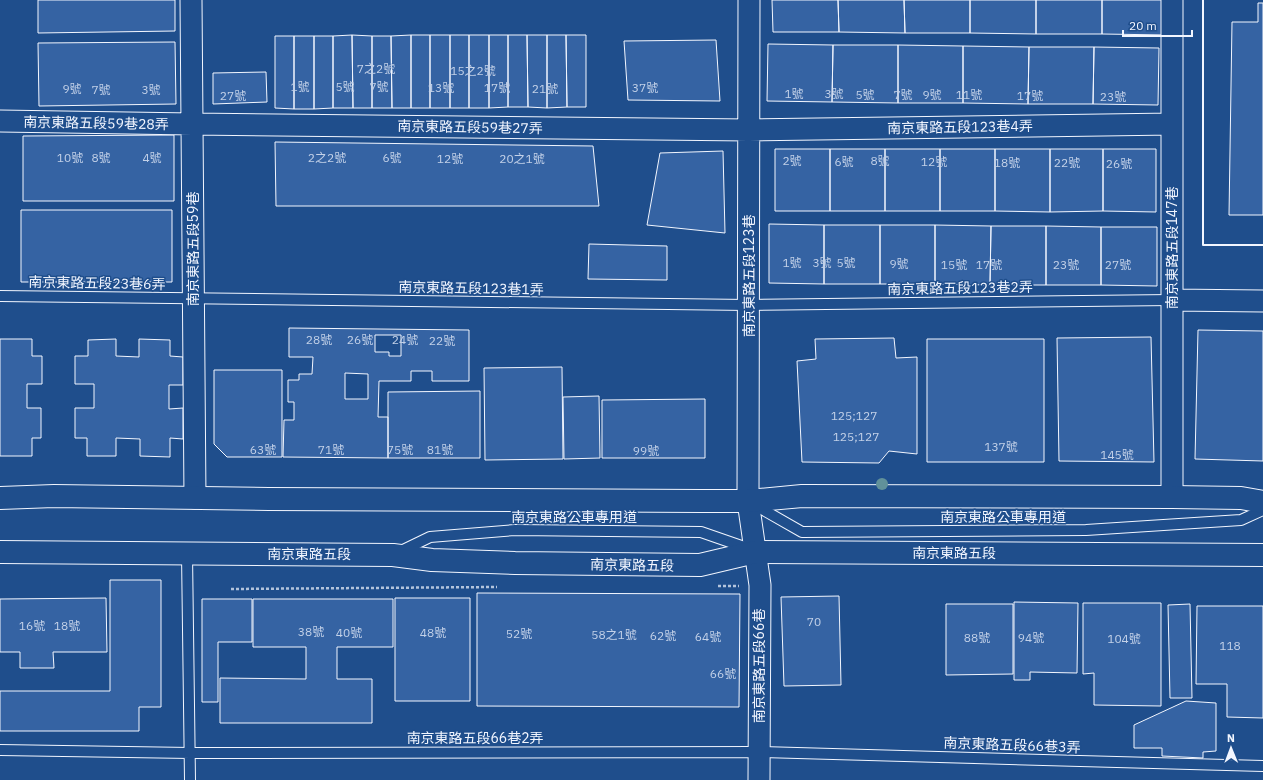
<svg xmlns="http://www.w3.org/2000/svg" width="1263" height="780" font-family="'IBM Plex Sans','Noto Sans TC',sans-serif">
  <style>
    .building { fill: #3563a3; stroke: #f2f6ff; fill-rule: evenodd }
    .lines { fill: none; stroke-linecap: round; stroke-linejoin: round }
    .lane-casing { stroke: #f2f6ff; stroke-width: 12 }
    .street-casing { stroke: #f2f6ff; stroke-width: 23 }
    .secondary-casing { stroke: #f2f6ff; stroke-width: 24 }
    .path { stroke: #b3c4dc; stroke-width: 2.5; stroke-dasharray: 3 2; stroke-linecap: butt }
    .lane { stroke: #1f4e8c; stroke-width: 10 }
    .street { stroke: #1f4e8c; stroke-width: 21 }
    .secondary { stroke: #1f4e8c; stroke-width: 22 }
    .wall { stroke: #f2f6ff; stroke-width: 2 }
    .tree { fill: #61919a }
    .labels { text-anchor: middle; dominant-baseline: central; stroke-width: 3; stroke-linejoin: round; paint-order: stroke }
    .number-label { font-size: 12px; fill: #c3d1e8 }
    .street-label { font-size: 14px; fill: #f2f6ff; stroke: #1f4e8c }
  </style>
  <rect width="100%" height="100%" fill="#1f4e8c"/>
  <path class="building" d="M38,0H175V31L38,33Z
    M772,0H838L839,32H773Z
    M838,0H904L905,33L839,32Z
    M904,0H970V33H905Z
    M970,0H1036V34L970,33Z
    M1036,0H1102V34H1036Z
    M1102,0H1168L1167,35L1102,34Z
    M1258,3H1263V215H1229L1232,22H1258Z
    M352,35L372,36V108H353Z
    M352,35L353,108H333V36Z
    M411,35H430V108H411Z
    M411,35V108H392L391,36Z
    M430,35H450V108H430Z
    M450,35H469V108H450Z
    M469,35H489V108H469Z
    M489,35H508V107L489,108Z
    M508,35H527L528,107H508Z
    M527,35H547V108L528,107Z
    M547,35H566L567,107L547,108Z
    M566,35H586V107H567Z
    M275,36H294V109L275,108Z
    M294,36H314V109H294Z
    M314,36H333V108L314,109Z
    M372,36H391L392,108H372Z
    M716,40L720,101L628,100L624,41Z
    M175,42L176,104L39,106L38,43Z
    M768,44L833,45L832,102L767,101Z
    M833,45H898V103L832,102Z
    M898,45L963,46V103H898Z
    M963,46L1029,47L1028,104L963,103Z
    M1029,47H1094L1093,104H1028Z
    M1094,47L1159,48L1158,105L1093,104Z
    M266,72L267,102L213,104V73Z
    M174,135V201H23V136Z
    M275,142L593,146L599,206H276Z
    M775,149H830V211H775Z
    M830,149H885V211H830Z
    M885,149H940V211H885Z
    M940,149H995V211H940Z
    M995,149H1050V212L995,211Z
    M1050,149H1103V211L1050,212Z
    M1103,149H1156V212L1103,211Z
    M723,151L725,233L647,225L660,153Z
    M21,210H172V282H21Z
    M769,224L824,225V284L769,283Z
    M824,225H880V284H824Z
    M880,225H935V284H880Z
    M935,225L991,226L990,285L935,284Z
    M991,226H1046V285H990Z
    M1046,226L1101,227V285H1046Z
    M1101,227H1157V286L1101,285Z
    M589,244L667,246V280L588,279Z
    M289,328L469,330V381H432V371H411V381H379L378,417H388V458L283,457L284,420H294V402H288V380H299V374H312L313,357H289ZM375,335H401V356H389V352H375ZM345,373L368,374V399H345Z
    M1198,330L1263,331V461L1195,459Z
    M1151,337L1154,462L1059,461L1057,338Z
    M894,338L896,358L917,357V454L889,451L879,463L802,462L797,361L816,359L815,339Z
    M0,339H32V356H42V384H27V408H41V438H32V456H0Z
    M116,339V356L139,357V339L170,340V356L183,357V385H169V409L183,408V439L170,438V457L140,456V439L116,438V456H87V438H75V408H94V384H75V356H88V340Z
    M927,339H1044V462H927Z
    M562,367L563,459L485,460L484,368Z
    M214,370H282V457H227L214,444Z
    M480,391V458H388V392Z
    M599,396L600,458L564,459L563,397Z
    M705,399V458H602V400Z
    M110,580H161V707H139V731H0V691H110Z
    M477,593L740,594L739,707L477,706Z
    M839,596L841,685L784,686L781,597Z
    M106,598L107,652H53L54,668H20V652H0V599Z
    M395,598H470V701H395Z
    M202,599H252V642H218V702H202Z
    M253,599H393V647H337V679H372V723H220V678L306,679V647H253Z
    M1014,602L1078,603L1077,673L1030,672V680H1014Z
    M1083,603H1161V706L1094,705V673L1083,674Z
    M946,604H1013V674L946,675Z
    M1190,604L1192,698H1170L1168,605Z
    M1197,606H1263V718L1227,717V684H1196Z
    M1186,701L1216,703V751L1203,752V758L1162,756V748H1134V725Z"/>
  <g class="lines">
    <g class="lane-casing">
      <path id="lane" d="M0,296L748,305L1172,300
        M753,504L802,532L1086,530L1241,520L1263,510
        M399,552L430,537L515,530L701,532L750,549
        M187,554L190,780
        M0,750L190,753L759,752L1263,766"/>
    </g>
    <g class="street-casing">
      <path id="street" d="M191,0L195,498
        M749,0L748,501L760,585L759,780
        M0,121L192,124L749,130L1172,124
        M1172,300L1263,301
        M1172,497V0"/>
    </g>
    <g class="secondary-casing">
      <path id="secondary" d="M0,498L54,496L269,499L701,501H748L802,496L1172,497L1241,498L1263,502
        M0,552L393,555L432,560L515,563L700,565L755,552L1263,555"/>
    </g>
    <path class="path" d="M718,586H739
      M231,589L497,587"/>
    <use href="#lane" class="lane"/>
    <use href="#street" class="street"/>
    <use href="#secondary" class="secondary"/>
    <path class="wall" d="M1203,0V245H1263"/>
  </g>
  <circle class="tree" cx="882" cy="484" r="6"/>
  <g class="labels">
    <g class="number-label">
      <text x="376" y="68">7之2號</text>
      <text x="473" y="70">15之2號</text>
      <text x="300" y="86">1號</text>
      <text x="345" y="86">5號</text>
      <text x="379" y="86">7號</text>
      <text x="441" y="87">13號</text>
      <text x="497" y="87">17號</text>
      <text x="645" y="87">37號</text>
      <text x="72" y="88">9號</text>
      <text x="545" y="88">21號</text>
      <text x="101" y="89">7號</text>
      <text x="151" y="89">3號</text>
      <text x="794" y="93">1號</text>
      <text x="834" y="93">3號</text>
      <text x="865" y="94">5號</text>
      <text x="903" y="94">7號</text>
      <text x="932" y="94">9號</text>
      <text x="969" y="94">11號</text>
      <text x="233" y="95">27號</text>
      <text x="1030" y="95">17號</text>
      <text x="1113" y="96">23號</text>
      <text x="70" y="157">10號</text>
      <text x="101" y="157">8號</text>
      <text x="152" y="157">4號</text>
      <text x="327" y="157">2之2號</text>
      <text x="392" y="157">6號</text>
      <text x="450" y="158">12號</text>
      <text x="522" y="158">20之1號</text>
      <text x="792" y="160">2號</text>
      <text x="880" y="160">8號</text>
      <text x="844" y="161">6號</text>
      <text x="934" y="161">12號</text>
      <text x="1007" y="162">18號</text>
      <text x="1067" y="162">22號</text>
      <text x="1119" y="163">26號</text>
      <text x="792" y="262">1號</text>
      <text x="822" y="262">3號</text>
      <text x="846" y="262">5號</text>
      <text x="899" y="263">9號</text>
      <text x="954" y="264">15號</text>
      <text x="989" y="264">17號</text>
      <text x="1066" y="264">23號</text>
      <text x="1118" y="264">27號</text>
      <text x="319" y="339">28號</text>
      <text x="360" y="339">26號</text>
      <text x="405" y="339">24號</text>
      <text x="442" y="340">22號</text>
      <text x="854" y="415">125;127</text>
      <text x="856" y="436">125;127</text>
      <text x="1001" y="446">137號</text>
      <text x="263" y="449">63號</text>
      <text x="331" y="449">71號</text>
      <text x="400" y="449">75號</text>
      <text x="440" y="449">81號</text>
      <text x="646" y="450">99號</text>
      <text x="1117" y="454">145號</text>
      <text x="814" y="621">70</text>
      <text x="32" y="625">16號</text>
      <text x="67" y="625">18號</text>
      <text x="311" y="631">38號</text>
      <text x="349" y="632">40號</text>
      <text x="433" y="632">48號</text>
      <text x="519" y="633">52號</text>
      <text x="614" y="634">58之1號</text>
      <text x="663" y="635">62號</text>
      <text x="708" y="636">64號</text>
      <text x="977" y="637">88號</text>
      <text x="1031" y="637">94號</text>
      <text x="1124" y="638">104號</text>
      <text x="1230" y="645">118</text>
      <text x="723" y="673">66號</text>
    </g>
    <g class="street-label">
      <text transform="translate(96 123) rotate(1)">南京東路五段59巷28弄</text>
      <text transform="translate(470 127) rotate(1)">南京東路五段59巷27弄</text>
      <text transform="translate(960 127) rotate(-1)">南京東路五段123巷4弄</text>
      <text transform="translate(1172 248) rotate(-90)">南京東路五段147巷</text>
      <text transform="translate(193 249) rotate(-90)">南京東路五段59巷</text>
      <text transform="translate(749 276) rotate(-90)">南京東路五段123巷</text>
      <text transform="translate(97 283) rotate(1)">南京東路五段23巷6弄</text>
      <text transform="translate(471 288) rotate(1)">南京東路五段123巷1弄</text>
      <text transform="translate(960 288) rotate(-1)">南京東路五段123巷2弄</text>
      <text x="574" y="517">南京東路公車專用道</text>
      <text x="1003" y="517">南京東路公車專用道</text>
      <text x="954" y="553">南京東路五段</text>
      <text x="309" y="554">南京東路五段</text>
      <text transform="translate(632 565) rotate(1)">南京東路五段</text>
      <text transform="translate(759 666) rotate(-90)">南京東路五段66巷</text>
      <text x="475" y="738">南京東路五段66巷2弄</text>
      <text transform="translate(1012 745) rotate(2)">南京東路五段66巷3弄</text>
    </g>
  </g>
  <g transform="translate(1231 748) rotate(359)" stroke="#1f4e8c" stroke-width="3" paint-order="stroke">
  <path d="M0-3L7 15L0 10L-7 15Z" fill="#f2f6ff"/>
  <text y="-6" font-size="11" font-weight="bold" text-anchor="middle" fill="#f2f6ff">N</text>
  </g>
  <path d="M1123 30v6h69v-6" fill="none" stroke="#f2f6ff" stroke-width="2"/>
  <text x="1129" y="30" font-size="12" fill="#f2f6ff" stroke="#1f4e8c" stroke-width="3" paint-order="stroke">20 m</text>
</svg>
